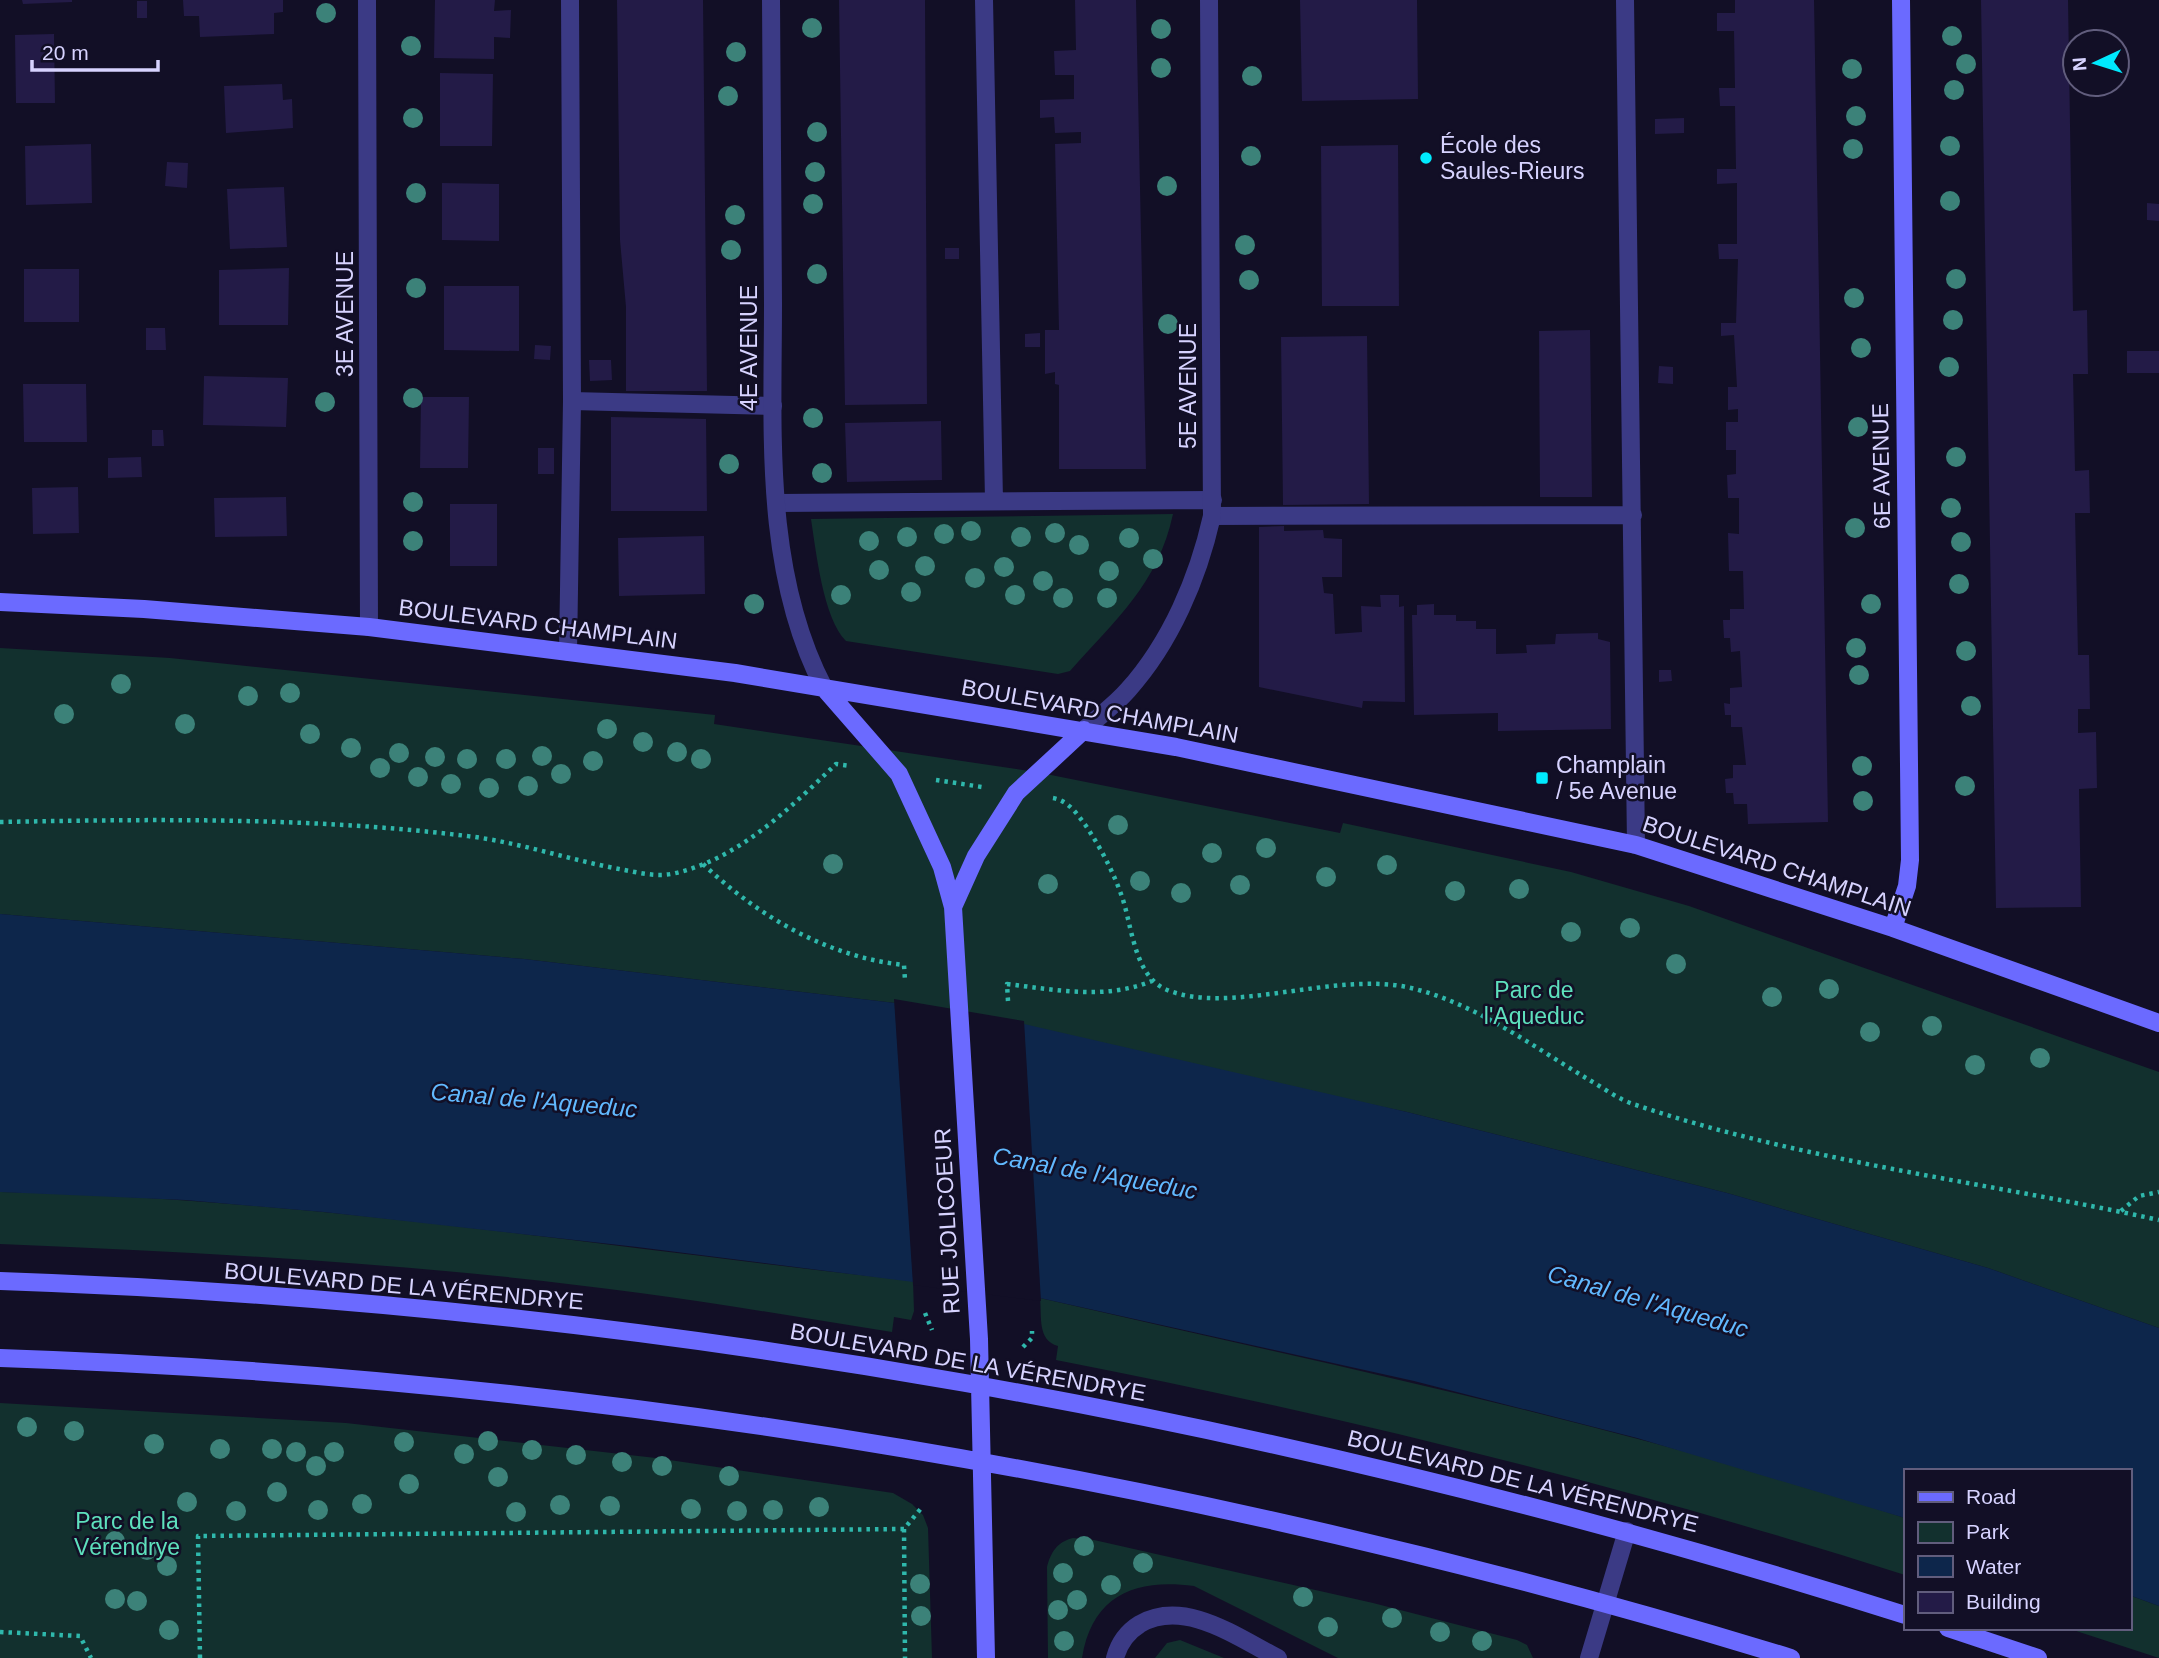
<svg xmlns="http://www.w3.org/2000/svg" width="2159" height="1658" font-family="Helvetica,sans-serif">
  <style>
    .green { fill: #12302e }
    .water { fill: #0d264b }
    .pier { fill: #120f26 }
    .building { fill: #231b47 }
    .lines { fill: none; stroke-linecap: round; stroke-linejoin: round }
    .path { stroke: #2fb8ac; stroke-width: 4.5; stroke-dasharray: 3.5 5; stroke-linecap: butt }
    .lane { stroke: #3b3a85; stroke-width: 18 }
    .street { stroke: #3b3a85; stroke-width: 18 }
    .secondary { stroke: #6b6aff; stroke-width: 18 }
    .tree { fill: #3c8279 }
    .poi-dot { fill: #00eafe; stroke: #120f26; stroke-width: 2.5 }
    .labels { text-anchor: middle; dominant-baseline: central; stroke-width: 5; stroke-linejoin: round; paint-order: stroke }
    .poi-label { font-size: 23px; fill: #d7d3ff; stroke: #120f26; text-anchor: start }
    .street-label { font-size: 23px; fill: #d7d3ff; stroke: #120f26 }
    .park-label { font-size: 23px; fill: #5ee0bd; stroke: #120f26 }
    .water-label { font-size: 24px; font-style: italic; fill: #61b9ff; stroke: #120f26 }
  </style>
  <rect width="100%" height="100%" fill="#120f26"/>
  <path class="green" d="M1173,514C1158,584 1116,619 1070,671L1058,674L846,641C823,618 816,551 811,519Z
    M0,648L170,658L715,715L714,724L1036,772L1340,833L1343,823L1571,872L1689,906L2159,1072V1328L1988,1268L1727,1193L1407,1112L895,1003L524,959L0,914Z
    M0,1192C306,1198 609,1248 913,1281L914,1311L911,1320L894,1317L892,1332C808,1319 724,1304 640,1293C428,1264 214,1253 0,1244Z
    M1040,1298C1330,1365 1622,1424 1905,1518V1575C1627,1486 1343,1416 1056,1360L1058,1346C1037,1340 1042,1317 1040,1298Z
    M0,1403L346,1423L656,1458L893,1493L912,1504L923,1515L928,1528L932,1658H0Z
    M1073,1538L1094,1540L1373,1603L1517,1640L1527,1645L1533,1658H1338L1194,1586C1136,1578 1092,1595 1082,1658H1048L1047,1567C1051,1552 1057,1542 1073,1538Z
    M2129,1595L2159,1606V1658L2067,1628H2129Z
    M1180,1640L1224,1658H1155L1167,1643Z"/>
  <path class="water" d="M0,914L524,959L895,1003L1024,1024L1407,1112L1727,1193L1988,1268L2159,1328V1606L2129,1595V1471H1905V1518L1637,1438L1414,1381L1040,1298L637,1247L324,1212L185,1200L0,1192Z"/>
  <path class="pier" d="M894,999L1024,1021L1041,1301L913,1285Z"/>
  <path class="building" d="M22,0H72V2L23,4Z
    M183,0H283V12L274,13V34L200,37L199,16H184Z
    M435,0H495L494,11L511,10L510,38L494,37V59L434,58Z
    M617,0H703L707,391H626V307L620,240Z
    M839,0H925L927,404L845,405Z
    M1075,0H1136L1146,469H1059V385L1055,384V372L1045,374V330H1059L1055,144L1081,143V132L1055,133L1054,117L1040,118V100L1074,99V75H1055L1054,51L1076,50Z
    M1300,0H1417L1418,99L1302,101Z
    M1735,0H1814L1828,822L1748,824L1747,804H1734L1733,793H1726L1725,779L1733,778V765H1746L1742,727H1731V715H1725L1724,703L1730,704V688L1742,687L1740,651L1731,652L1730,638H1724L1723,620H1730V609H1744L1743,571H1729L1728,533L1739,534V498H1728L1727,475L1736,474V450H1726V422H1738V409L1728,410V387H1737L1734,335L1721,336V323H1736L1738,259H1719L1718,244H1737V183L1717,184V169H1736L1735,106H1720L1719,88H1735L1734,31H1717V13H1735Z
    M1981,0H2068L2073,311L2087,310L2088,374H2073L2075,471L2089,470L2090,513H2075L2078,655H2089L2090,709H2078V733L2096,732L2097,788L2079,789L2081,907L1996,908Z
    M137,1H147V18H137Z
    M54,34L55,103H16L15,35Z
    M440,73L493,74L492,146H440Z
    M282,84L283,100L292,99L293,128L226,133L224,86Z
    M1684,118V133L1655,134V119Z
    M91,144L92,203L26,205L25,146Z
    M1398,145L1399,306H1322L1321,146Z
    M167,162L188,163L187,188L165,186Z
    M442,183L499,184V241L442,240Z
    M284,187L287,247L230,249L227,189Z
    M2147,203L2159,204V221L2147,220Z
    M945,248H959V259H945Z
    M289,268L288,325H219V270Z
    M24,269H79V322H24Z
    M444,286H519V351L444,350Z
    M146,328H165L166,350H146Z
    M1590,330L1592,497H1540L1539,331Z
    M1040,333V347H1025V334Z
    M1367,336L1369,504L1283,505L1281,337Z
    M535,345L551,346L550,360L534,359Z
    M2127,351H2159V373H2127Z
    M589,360H611L612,380L590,381Z
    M1659,366L1673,367V384L1658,383Z
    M204,376L288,378L286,427L203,425Z
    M23,384H86L87,442H24Z
    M421,397H469L468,468H420Z
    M611,417L706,419L707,511H611Z
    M941,421L942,480L847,482L845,423Z
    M152,430H163L164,446H152Z
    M538,448H554V474H538Z
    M141,457L142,477L108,478V458Z
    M78,487L79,533L33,534L32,488Z
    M286,497L287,536L215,537L214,498Z
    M450,504H497V566H450Z
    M1284,526V531L1323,530L1324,538L1342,539V577H1322L1324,593L1333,594L1335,634L1362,632L1361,606L1381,607L1380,595H1399V607L1404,606L1405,702L1363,701L1362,708L1259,687V527Z
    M704,536L705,594L619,596L618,538Z
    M1434,604V615H1456V621H1476V629H1496V654L1527,653L1526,645L1555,644L1556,634L1598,633V639L1610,642L1611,729L1498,731V713L1414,715L1412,615H1417V605Z
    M1659,670H1671L1672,681L1659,682Z"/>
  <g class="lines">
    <path class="path" d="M936,780L982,787
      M1053,798C1069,801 1077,814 1086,826C1100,847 1112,869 1121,894C1132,923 1133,974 1165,989C1228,1017 1336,970 1411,988C1474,1003 1531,1045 1586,1078C1602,1087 1619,1100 1636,1105C1806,1162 1985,1182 2159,1220
      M0,822C158,819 318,817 475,837C524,844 571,860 619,869C636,872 654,877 671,874C737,861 790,808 836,764L851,766
      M703,864C758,916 827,957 904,965L905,980
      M1008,1001L1007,984C1057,990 1105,1000 1152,981
      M2121,1211L2139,1196L2159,1192
      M925,1313L932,1330
      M1023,1347L1032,1338V1331
      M904,1529L905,1658
      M0,1632L80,1636L91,1658
      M200,1658L198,1536L904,1529L923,1506"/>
    <path class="lane" d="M984,0L994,500
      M1625,0L1636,845
      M572,401L773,406
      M777,503L1213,500
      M1212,516L1633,515
      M568,652L572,401L570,0
      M1115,1658C1119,1643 1127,1632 1140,1624C1185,1598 1238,1638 1278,1658"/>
    <path class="street" d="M367,0L369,627
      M771,0C772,101 772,202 773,303C773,430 763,572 824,688
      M1084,730C1098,717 1115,705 1128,690C1171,642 1198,578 1212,516L1209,0
      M1589,1658L1627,1531"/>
    <path class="secondary" d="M0,602L144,609L369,627L735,673L1176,747L1636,845L1893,928L2159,1023
      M824,688L899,774L942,867L953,907L979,1339L986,1658
      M953,907L976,856L1016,793L1084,730
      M1893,928L1907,886L1910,860L1901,0
      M0,1281C646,1303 1289,1419 1905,1615
      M0,1358C606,1378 1212,1480 1791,1658
      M1948,1628L2038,1658"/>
  </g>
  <g class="tree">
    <circle cx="326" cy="13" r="10"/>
    <circle cx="812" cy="28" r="10"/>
    <circle cx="1161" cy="29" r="10"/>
    <circle cx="1952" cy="36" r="10"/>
    <circle cx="411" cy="46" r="10"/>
    <circle cx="736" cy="52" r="10"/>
    <circle cx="1966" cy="64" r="10"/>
    <circle cx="1161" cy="68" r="10"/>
    <circle cx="1852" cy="69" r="10"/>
    <circle cx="1252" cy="76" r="10"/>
    <circle cx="1954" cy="90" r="10"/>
    <circle cx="728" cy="96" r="10"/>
    <circle cx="1856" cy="116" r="10"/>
    <circle cx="413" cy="118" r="10"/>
    <circle cx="817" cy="132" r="10"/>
    <circle cx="1950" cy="146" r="10"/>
    <circle cx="1853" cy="149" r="10"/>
    <circle cx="1251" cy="156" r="10"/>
    <circle cx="815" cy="172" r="10"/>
    <circle cx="1167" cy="186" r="10"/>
    <circle cx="416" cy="193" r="10"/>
    <circle cx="1950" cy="201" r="10"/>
    <circle cx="813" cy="204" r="10"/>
    <circle cx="735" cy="215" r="10"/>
    <circle cx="1245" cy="245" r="10"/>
    <circle cx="731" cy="250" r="10"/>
    <circle cx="817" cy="274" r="10"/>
    <circle cx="1956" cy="279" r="10"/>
    <circle cx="1249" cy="280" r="10"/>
    <circle cx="416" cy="288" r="10"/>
    <circle cx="1854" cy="298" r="10"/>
    <circle cx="1953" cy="320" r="10"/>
    <circle cx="1168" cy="324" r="10"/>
    <circle cx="1861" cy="348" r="10"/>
    <circle cx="1949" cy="367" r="10"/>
    <circle cx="413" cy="398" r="10"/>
    <circle cx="325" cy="402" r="10"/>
    <circle cx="813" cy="418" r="10"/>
    <circle cx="1858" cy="427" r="10"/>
    <circle cx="1956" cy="457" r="10"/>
    <circle cx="729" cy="464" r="10"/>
    <circle cx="822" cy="473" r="10"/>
    <circle cx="413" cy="502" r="10"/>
    <circle cx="1951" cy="508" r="10"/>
    <circle cx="1855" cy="528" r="10"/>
    <circle cx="971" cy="531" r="10"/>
    <circle cx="1055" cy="533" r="10"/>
    <circle cx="944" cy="534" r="10"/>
    <circle cx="907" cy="537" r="10"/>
    <circle cx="1021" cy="537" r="10"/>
    <circle cx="1129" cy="538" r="10"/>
    <circle cx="413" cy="541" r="10"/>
    <circle cx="869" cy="541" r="10"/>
    <circle cx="1961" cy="542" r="10"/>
    <circle cx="1079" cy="545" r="10"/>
    <circle cx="1153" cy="559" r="10"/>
    <circle cx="925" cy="566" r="10"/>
    <circle cx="1004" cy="567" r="10"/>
    <circle cx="879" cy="570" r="10"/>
    <circle cx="1109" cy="571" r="10"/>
    <circle cx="975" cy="578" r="10"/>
    <circle cx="1043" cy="581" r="10"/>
    <circle cx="1959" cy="584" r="10"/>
    <circle cx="911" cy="592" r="10"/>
    <circle cx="841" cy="595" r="10"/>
    <circle cx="1015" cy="595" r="10"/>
    <circle cx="1063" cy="598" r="10"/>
    <circle cx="1107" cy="598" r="10"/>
    <circle cx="754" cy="604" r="10"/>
    <circle cx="1871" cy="604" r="10"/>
    <circle cx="1856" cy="648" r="10"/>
    <circle cx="1966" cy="651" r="10"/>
    <circle cx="1859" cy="675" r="10"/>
    <circle cx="121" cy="684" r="10"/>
    <circle cx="290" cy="693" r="10"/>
    <circle cx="248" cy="696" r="10"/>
    <circle cx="1971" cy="706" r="10"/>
    <circle cx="64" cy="714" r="10"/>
    <circle cx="185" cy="724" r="10"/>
    <circle cx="607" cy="729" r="10"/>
    <circle cx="310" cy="734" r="10"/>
    <circle cx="643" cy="742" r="10"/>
    <circle cx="351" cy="748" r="10"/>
    <circle cx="677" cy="752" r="10"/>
    <circle cx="399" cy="753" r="10"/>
    <circle cx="542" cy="756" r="10"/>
    <circle cx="435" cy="757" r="10"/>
    <circle cx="467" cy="759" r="10"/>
    <circle cx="506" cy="759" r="10"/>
    <circle cx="701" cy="759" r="10"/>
    <circle cx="593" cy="761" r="10"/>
    <circle cx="1862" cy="766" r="10"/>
    <circle cx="380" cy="768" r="10"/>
    <circle cx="561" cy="774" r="10"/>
    <circle cx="418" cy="777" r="10"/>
    <circle cx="451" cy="784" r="10"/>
    <circle cx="528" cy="786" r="10"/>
    <circle cx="1965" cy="786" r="10"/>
    <circle cx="489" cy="788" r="10"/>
    <circle cx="1863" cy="801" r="10"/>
    <circle cx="1118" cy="825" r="10"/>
    <circle cx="1266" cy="848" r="10"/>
    <circle cx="1212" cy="853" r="10"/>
    <circle cx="833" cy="864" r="10"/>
    <circle cx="1387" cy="865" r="10"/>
    <circle cx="1326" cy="877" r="10"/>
    <circle cx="1140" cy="881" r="10"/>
    <circle cx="1048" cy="884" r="10"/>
    <circle cx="1240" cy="885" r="10"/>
    <circle cx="1519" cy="889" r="10"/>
    <circle cx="1455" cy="891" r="10"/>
    <circle cx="1181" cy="893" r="10"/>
    <circle cx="1630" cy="928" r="10"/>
    <circle cx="1571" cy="932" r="10"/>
    <circle cx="1676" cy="964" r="10"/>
    <circle cx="1829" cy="989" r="10"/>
    <circle cx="1772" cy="997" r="10"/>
    <circle cx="1932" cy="1026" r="10"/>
    <circle cx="1870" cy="1032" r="10"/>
    <circle cx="2040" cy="1058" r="10"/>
    <circle cx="1975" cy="1065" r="10"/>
    <circle cx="27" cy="1427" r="10"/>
    <circle cx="74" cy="1431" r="10"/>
    <circle cx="488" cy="1441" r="10"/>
    <circle cx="404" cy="1442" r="10"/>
    <circle cx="154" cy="1444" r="10"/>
    <circle cx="220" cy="1449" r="10"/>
    <circle cx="272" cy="1449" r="10"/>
    <circle cx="532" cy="1450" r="10"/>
    <circle cx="296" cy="1452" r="10"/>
    <circle cx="334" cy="1452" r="10"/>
    <circle cx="464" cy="1454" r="10"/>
    <circle cx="576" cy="1455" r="10"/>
    <circle cx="622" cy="1462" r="10"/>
    <circle cx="316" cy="1466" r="10"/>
    <circle cx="662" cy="1466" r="10"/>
    <circle cx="729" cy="1476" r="10"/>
    <circle cx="498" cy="1477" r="10"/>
    <circle cx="409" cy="1484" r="10"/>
    <circle cx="277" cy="1492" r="10"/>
    <circle cx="187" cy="1502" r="10"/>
    <circle cx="362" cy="1504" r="10"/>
    <circle cx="560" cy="1505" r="10"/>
    <circle cx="610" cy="1506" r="10"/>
    <circle cx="819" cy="1507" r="10"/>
    <circle cx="691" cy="1509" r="10"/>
    <circle cx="318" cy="1510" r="10"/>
    <circle cx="773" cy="1510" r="10"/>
    <circle cx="236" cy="1511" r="10"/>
    <circle cx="737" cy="1511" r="10"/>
    <circle cx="516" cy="1512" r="10"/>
    <circle cx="115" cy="1541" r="10"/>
    <circle cx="1084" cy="1546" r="10"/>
    <circle cx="147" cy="1550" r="10"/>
    <circle cx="1143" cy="1563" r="10"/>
    <circle cx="167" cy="1566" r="10"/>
    <circle cx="1063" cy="1573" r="10"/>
    <circle cx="920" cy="1584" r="10"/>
    <circle cx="1111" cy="1585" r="10"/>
    <circle cx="1303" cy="1597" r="10"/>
    <circle cx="115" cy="1599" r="10"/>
    <circle cx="1077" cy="1600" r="10"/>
    <circle cx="137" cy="1601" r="10"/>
    <circle cx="1058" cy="1610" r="10"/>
    <circle cx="921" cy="1616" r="10"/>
    <circle cx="1392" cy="1618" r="10"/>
    <circle cx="1328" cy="1627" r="10"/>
    <circle cx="169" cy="1630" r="10"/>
    <circle cx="1440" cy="1632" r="10"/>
    <circle cx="1064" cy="1641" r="10"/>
    <circle cx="1482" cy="1641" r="10"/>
  </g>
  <g class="poi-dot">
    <circle cx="1426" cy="158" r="7"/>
    <rect x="1535" y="771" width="14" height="14" rx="3.5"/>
  </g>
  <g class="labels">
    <g class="poi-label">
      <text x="1440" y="145">École des<tspan x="1440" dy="26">Saules-Rieurs</tspan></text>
      <text x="1556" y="765">Champlain<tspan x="1556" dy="26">/ 5e Avenue</tspan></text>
    </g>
    <g class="street-label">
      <text transform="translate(345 314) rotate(-90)">3E AVENUE</text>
      <text transform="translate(749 348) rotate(-90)">4E AVENUE</text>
      <text transform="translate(1188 386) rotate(-90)">5E AVENUE</text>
      <text transform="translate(1881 466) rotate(-91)">6E AVENUE</text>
      <text transform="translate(538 624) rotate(7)">BOULEVARD CHAMPLAIN</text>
      <text transform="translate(1100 711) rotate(10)">BOULEVARD CHAMPLAIN</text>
      <text transform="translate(1777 866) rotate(18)">BOULEVARD CHAMPLAIN</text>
      <text transform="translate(947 1221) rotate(-93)">RUE JOLICOEUR</text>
      <text transform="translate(404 1286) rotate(5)">BOULEVARD DE LA VÉRENDRYE</text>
      <text transform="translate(968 1362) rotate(10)">BOULEVARD DE LA VÉRENDRYE</text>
      <text transform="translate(1523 1481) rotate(14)">BOULEVARD DE LA VÉRENDRYE</text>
    </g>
    <g class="park-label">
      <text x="1534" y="990">Parc de<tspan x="1534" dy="26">l'Aqueduc</tspan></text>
      <text x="127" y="1521">Parc de la<tspan x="127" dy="26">Vérendrye</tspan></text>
    </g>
    <g class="water-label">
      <text transform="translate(534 1100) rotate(5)">Canal de l'Aqueduc</text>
      <text transform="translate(1095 1173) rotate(10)">Canal de l'Aqueduc</text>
      <text transform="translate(1648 1301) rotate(16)">Canal de l'Aqueduc</text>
    </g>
  </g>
  <rect x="1904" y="1469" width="228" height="161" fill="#120f26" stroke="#615d7d" stroke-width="2"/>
  <rect x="1918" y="1492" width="35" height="10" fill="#6b6aff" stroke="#615d7d" stroke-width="2"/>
  <text x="1966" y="1504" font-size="21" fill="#d7d3ff">Road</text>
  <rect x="1918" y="1522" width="35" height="21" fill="#12302e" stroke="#615d7d" stroke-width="2"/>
  <text x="1966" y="1539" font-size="21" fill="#d7d3ff">Park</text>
  <rect x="1918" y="1556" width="35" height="21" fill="#0d264b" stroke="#615d7d" stroke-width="2"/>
  <text x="1966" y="1574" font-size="21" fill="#d7d3ff">Water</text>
  <rect x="1918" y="1592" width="35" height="21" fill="#231b47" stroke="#615d7d" stroke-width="2"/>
  <text x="1966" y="1609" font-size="21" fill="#d7d3ff">Building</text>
  <g transform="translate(2096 63) rotate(266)"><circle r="33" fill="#120f26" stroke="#615d7d" stroke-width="2"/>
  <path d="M0-5L12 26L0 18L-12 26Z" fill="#00eafe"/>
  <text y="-10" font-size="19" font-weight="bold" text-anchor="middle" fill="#d7d3ff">N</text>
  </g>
  <path d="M32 60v10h126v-10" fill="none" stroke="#d7d3ff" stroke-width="3.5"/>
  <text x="42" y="60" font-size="21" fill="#d7d3ff" stroke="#120f26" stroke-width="5" paint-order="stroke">20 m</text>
</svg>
